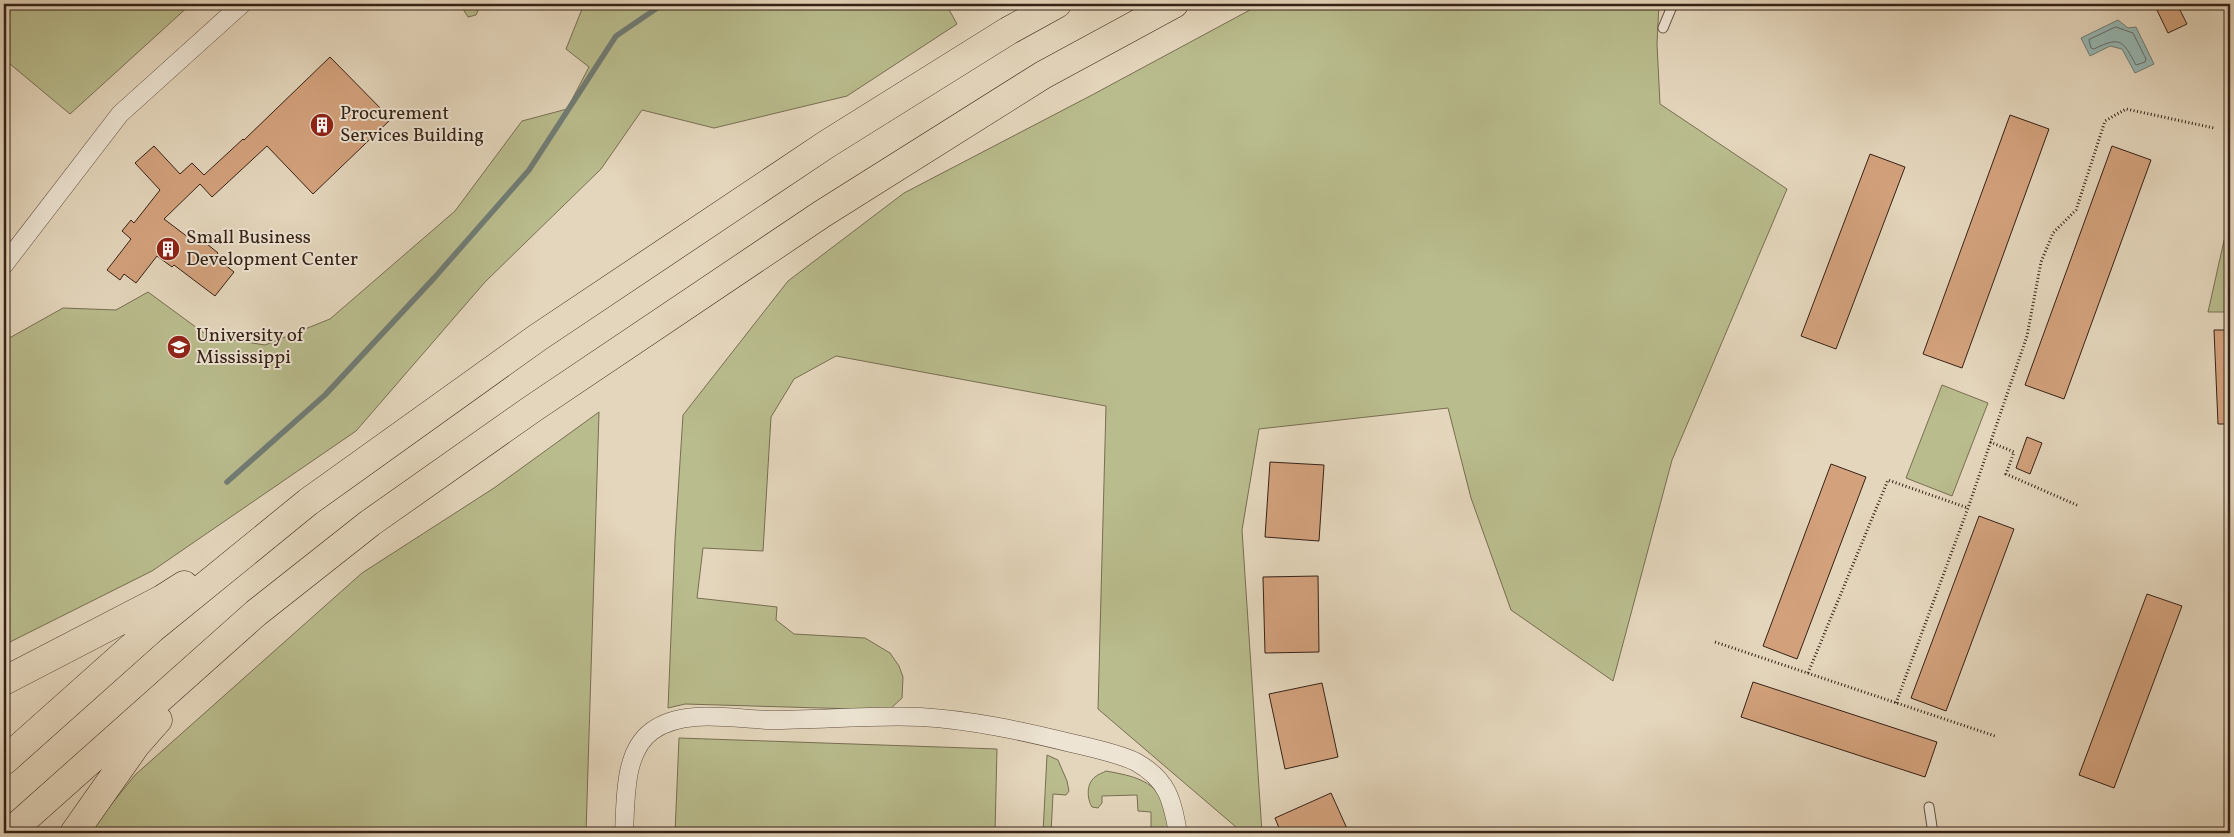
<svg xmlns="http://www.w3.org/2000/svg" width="2234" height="837" font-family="Vollkorn,serif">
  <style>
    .green { fill: #b9bc8d; stroke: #786e52 }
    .water { fill: #96b8b5; stroke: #707c75 }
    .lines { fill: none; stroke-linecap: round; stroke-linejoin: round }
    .shore { stroke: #666c66; stroke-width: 1 }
    .stream { stroke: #707c75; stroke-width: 5.5 }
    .building { fill: #d3a27d; stroke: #362116 }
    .service-casing { stroke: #624e40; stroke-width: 11 }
    .minor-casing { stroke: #624e40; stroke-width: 19 }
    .motorway-casing { stroke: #362116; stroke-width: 29 }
    .path { stroke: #362116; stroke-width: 3; stroke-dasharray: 1 2.5; stroke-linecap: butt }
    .service { stroke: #ede4d3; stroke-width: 9 }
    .minor { stroke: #ede4d3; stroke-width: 18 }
    .motorway { stroke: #e4d6bc; stroke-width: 28 }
    .labels { text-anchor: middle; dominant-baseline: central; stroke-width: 4; stroke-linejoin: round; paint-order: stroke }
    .poi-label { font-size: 19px; fill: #362116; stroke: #ede4d3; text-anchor: start }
  </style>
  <rect width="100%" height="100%" fill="#e4d6bc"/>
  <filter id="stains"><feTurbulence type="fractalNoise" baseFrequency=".004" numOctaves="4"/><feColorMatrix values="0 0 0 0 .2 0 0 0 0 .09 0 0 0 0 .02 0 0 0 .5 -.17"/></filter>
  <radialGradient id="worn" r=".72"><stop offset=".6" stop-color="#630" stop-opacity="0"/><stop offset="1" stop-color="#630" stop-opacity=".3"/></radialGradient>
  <path class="green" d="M4,4H191L70,114L4,59Z
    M466,4H481L476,15L468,17L463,9Z
    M584,4H946L957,24L847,96L714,128L642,110L601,169L485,282L356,431L152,571L4,645V341L63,308L116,310L148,292L208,336L265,345L330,319L455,211L522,121L567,109L589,67L566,49Z
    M1261,4H1659L1657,44L1660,104L1787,189L1672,460L1613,681L1511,610L1471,498L1448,408L1259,429L1242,530L1262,833H1243L1098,709L1106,406L836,356L794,379L771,417L763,551L703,548L697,598L777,607L776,620L794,634L865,638L890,653L899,666L903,677L902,698L889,710L685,704L668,708L675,540L683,415L788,281L904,193L1092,95Z
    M2230,214V312H2208Z
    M1942,385L1988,403L1952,496L1906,478Z
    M599,412L586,833H88L135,775L362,573L494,488Z
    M679,738L997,749L995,833H675Z
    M1047,755L1058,760L1067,781L1069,791L1066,795L1053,794L1051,833H1043Z
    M1106,771C1127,775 1149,778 1162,798C1167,807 1168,823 1170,833H1151V812L1138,811L1137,795L1102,796V803L1098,808L1092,807C1087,799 1086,784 1095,777C1098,774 1103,773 1106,771Z
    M1092,828L1111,829L1116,833H1087Z"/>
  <path class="water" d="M2118,20L2128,28L2136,27L2154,64L2135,73L2122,49L2110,46L2090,56L2081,38Z"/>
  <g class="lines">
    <path class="shore" d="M2116,27L2133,33L2146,59L2145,62L2136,65C2123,42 2122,35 2094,49L2091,48L2089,40Z"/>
    <path class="stream" d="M227,482L325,395L435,277L529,170L616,36L663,4"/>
  </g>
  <path class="building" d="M2154,4H2177L2187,24L2168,33Z
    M330,57L391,119L313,194L267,146L212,197L200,184L164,219L197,244L201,239L218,253L215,257L234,272L215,296L174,265L172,267L157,256L136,283L124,274L120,280L107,270L131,239L122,231L131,220L134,223L160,190L135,163L154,146L180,174L192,163L204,175L243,139L244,140Z
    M2010,115L2049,129L1962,368L1923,354Z
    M2112,146L2151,160L2064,399L2025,385Z
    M1870,154L1905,167L1836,349L1801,336Z
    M2214,330H2230V424H2218Z
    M2027,437L2042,443L2030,474L2016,468Z
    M1270,462L1324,465L1319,541L1265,537Z
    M1831,464L1866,477L1797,659L1763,646Z
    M1979,516L2014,529L1946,711L1911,698Z
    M1318,576L1319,652L1265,653L1263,577Z
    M2147,594L2182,606L2114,788L2079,775Z
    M1753,682L1937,742L1925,777L1741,717Z
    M1322,683L1338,757L1285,769L1269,694Z
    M1331,793L1349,833H1281L1275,818Z"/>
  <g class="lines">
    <g class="service-casing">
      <path id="service" d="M1663,28L1673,4
        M1929,807L1933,833"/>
    </g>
    <g class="minor-casing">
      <path id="minor" d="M4,265L120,114L242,4
        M624,833C626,801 623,752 652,731C683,708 733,719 770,720C820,720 871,715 921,717C972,720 1022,731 1071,743C1089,747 1120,754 1136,762C1168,780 1172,800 1178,833"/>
    </g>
    <g class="motorway-casing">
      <path id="motorway" d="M4,681L162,599L184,585
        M4,761L152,629L308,502L537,338L827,144L1008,31L1057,4
        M9,833L256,613L370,523L532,409L822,214L1043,75L1174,4
        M74,833L136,745L158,720"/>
    </g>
    <path class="path" d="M1990,442L2014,452L2006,474L2079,506
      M1715,642L1995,736
      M1808,673L1888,480L1968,508
      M1896,703L1968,508L2027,336L2041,262L2053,233L2076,210L2105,121L2126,109L2214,128"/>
    <use href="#service" class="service"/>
    <use href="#minor" class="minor"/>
    <use href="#motorway" class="motorway"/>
  </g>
  <defs>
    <g id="building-disc" transform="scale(1.25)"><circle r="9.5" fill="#8f2418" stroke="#ede4d3"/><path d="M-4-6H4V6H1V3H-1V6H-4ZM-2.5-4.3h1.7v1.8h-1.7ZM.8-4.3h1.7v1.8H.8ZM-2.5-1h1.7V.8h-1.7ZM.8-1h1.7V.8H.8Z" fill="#fff"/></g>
    <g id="university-disc" transform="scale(1.25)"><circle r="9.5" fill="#8f2418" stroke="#ede4d3"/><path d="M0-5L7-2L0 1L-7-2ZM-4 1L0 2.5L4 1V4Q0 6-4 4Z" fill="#fff"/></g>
  </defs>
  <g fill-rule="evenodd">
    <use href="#building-disc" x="322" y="125"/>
    <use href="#building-disc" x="168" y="249"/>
    <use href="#university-disc" x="179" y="347"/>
  </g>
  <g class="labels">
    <g class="poi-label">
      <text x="340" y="114">Procurement<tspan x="340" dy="22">Services Building</tspan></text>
      <text x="186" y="238">Small Business<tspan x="186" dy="22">Development Center</tspan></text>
      <text x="196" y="336">University of<tspan x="196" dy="22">Mississippi</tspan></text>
    </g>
  </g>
  <rect width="2234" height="837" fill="none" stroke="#e4d6bc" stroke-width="20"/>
  <rect x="5" y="5" width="2224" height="827" fill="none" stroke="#362116" stroke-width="2.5"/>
  <rect x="10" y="10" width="2214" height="817" fill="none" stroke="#362116"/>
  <rect width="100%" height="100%" filter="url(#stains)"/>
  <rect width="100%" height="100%" fill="url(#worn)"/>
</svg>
